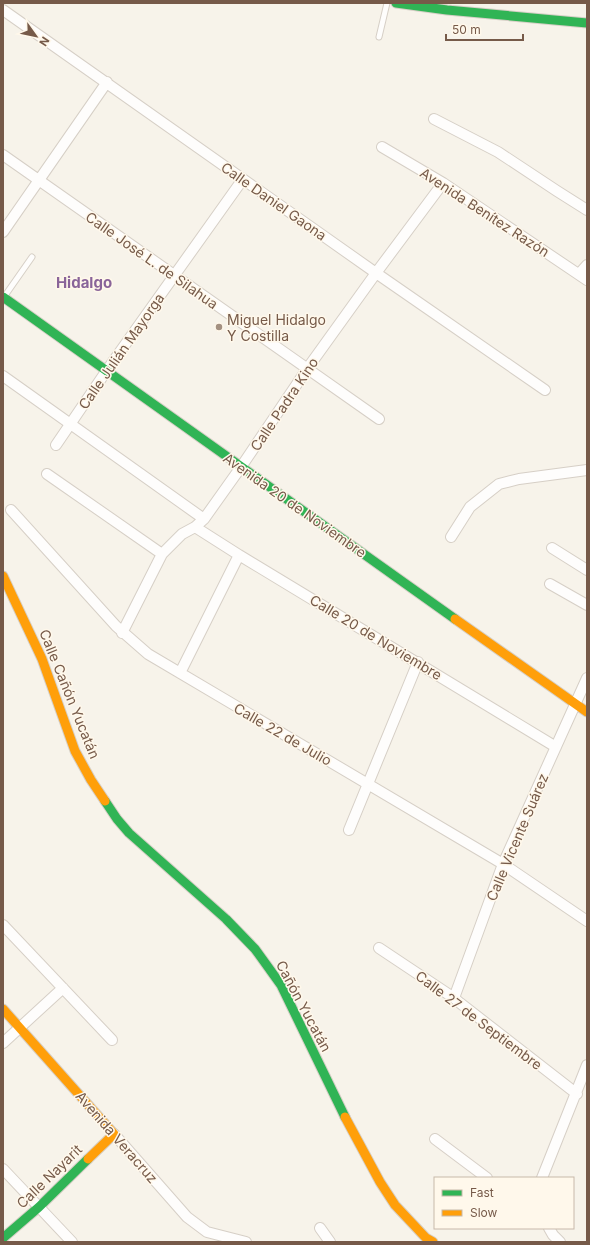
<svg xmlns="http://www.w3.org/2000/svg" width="590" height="1245" font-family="Inter,sans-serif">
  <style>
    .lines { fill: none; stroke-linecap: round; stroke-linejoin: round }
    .lane-casing { stroke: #d6cfc6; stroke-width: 7 }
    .street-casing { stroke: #d6cfc6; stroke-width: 12 }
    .fast-casing { stroke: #d6cfc6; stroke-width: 11 }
    .slow-casing { stroke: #d6cfc6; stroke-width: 11 }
    .lane { stroke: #fefdfc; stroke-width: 5 }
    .street { stroke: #fefdfc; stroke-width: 10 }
    .fast { stroke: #30b455; stroke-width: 9 }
    .slow { stroke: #ff9f0a; stroke-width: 9 }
    .poi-dot { fill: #a39081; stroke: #fff8eb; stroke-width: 1.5 }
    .labels { text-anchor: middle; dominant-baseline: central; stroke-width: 3; stroke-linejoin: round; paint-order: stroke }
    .street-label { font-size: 14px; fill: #765a49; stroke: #fff8eb }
    .poi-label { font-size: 14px; fill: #765a49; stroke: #fff8eb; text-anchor: start }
    .neighbourhood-label { font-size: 15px; font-weight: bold; fill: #896499; stroke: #fff8eb }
  </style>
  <rect width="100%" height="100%" fill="#f7f3ea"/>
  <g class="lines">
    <g class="lane-casing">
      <path id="lane" d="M379,37L387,3
        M4,297L32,257"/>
    </g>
    <g class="street-casing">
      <path id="street" d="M3,10L376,273L545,390
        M434,119L498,152L557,191L587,210
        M382,147L443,183L587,280
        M3,155L379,419
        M3,232L107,82
        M579,274L587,265
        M3,376L204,519
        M56,445L107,370L243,179
        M47,474L162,554
        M11,510L116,626L148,654L503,864L587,921
        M195,527L239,555L556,747
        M451,537L470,507L499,484L519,479L587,470
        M552,548L587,570
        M550,584L587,605
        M122,633L162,554L182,534L195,527L204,519L241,467L307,369L376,273L443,183
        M180,673L239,555
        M349,830L418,662
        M3,925L112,1040
        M379,948L454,998L460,1003L577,1094
        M454,998L503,864L587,678
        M3,1043L63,988
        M114,1134L187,1217L207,1232L246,1242
        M435,1139L487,1178
        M3,1169L72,1242
        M542,1178L587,1065
        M320,1228L330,1242
        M549,1228L553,1235L560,1242"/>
    </g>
    <g class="fast-casing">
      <path id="fast" d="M396,3L447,10L587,23
        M3,297L455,619
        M105,801L117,819L129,833L226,919L255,949L281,985L345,1117
        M3,1238L39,1207L88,1159"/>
    </g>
    <g class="slow-casing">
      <path id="slow" d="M3,576L42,659L75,751L91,780L105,801
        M455,619L587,712
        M3,1009L114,1134L88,1159
        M345,1117L380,1182L395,1205L426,1238L433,1242"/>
    </g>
    <use href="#lane" class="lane"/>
    <use href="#street" class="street"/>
    <use href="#fast" class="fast"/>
    <use href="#slow" class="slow"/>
  </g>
  <circle class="poi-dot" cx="219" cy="327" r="4"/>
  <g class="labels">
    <g class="street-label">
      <text transform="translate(274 201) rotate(35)">Calle Daniel Gaona</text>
      <text transform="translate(485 212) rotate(33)">Avenida Benítez Razón</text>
      <text transform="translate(152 260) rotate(35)">Calle José L. de Silahua</text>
      <text transform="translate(121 351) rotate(-55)">Calle Julián Mayorga</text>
      <text transform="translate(284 404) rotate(-56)">Calle Padra Kino</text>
      <text transform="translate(295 505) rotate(35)">Avenida 20 de Noviembre</text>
      <text transform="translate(376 637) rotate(31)">Calle 20 de Noviembre</text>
      <text transform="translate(70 694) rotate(68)">Calle Cañón Yucatán</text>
      <text transform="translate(283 734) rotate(30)">Calle 22 de Julio</text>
      <text transform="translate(517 837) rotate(-67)">Calle Vicente Suárez</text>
      <text transform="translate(304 1006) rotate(62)">Cañón Yucatán</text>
      <text transform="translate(479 1020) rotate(37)">Calle 27 de Septiembre</text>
      <text transform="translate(117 1137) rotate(49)">Avenida Veracruz</text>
      <text transform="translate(49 1176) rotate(-44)">Calle Nayarit</text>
    </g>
    <g class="poi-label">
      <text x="227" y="319">Miguel Hidalgo<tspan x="227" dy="16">Y Costilla</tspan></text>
    </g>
    <g class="neighbourhood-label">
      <text x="84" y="282">Hidalgo</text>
    </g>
  </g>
  <rect width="590" height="1245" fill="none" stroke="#765a49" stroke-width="8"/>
  <rect x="434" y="1177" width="140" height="52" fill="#fff8eb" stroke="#c8b9aa"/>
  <rect x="442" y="1190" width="20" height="6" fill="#30b455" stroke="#c8b9aa"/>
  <text x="470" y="1197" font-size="12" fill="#765a49">Fast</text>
  <rect x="442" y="1210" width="20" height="6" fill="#ff9f0a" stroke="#c8b9aa"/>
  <text x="470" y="1217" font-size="12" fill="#765a49">Slow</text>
  <g transform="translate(36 36) rotate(123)" stroke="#fff8eb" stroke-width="3" paint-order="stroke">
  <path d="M0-3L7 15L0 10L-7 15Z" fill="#765a49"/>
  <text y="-6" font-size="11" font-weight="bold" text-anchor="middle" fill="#765a49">N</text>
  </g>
  <path d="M446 34v6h77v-6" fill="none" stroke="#765a49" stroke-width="2"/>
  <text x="452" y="34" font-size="12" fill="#765a49" stroke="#fff8eb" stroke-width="3" paint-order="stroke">50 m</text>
</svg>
